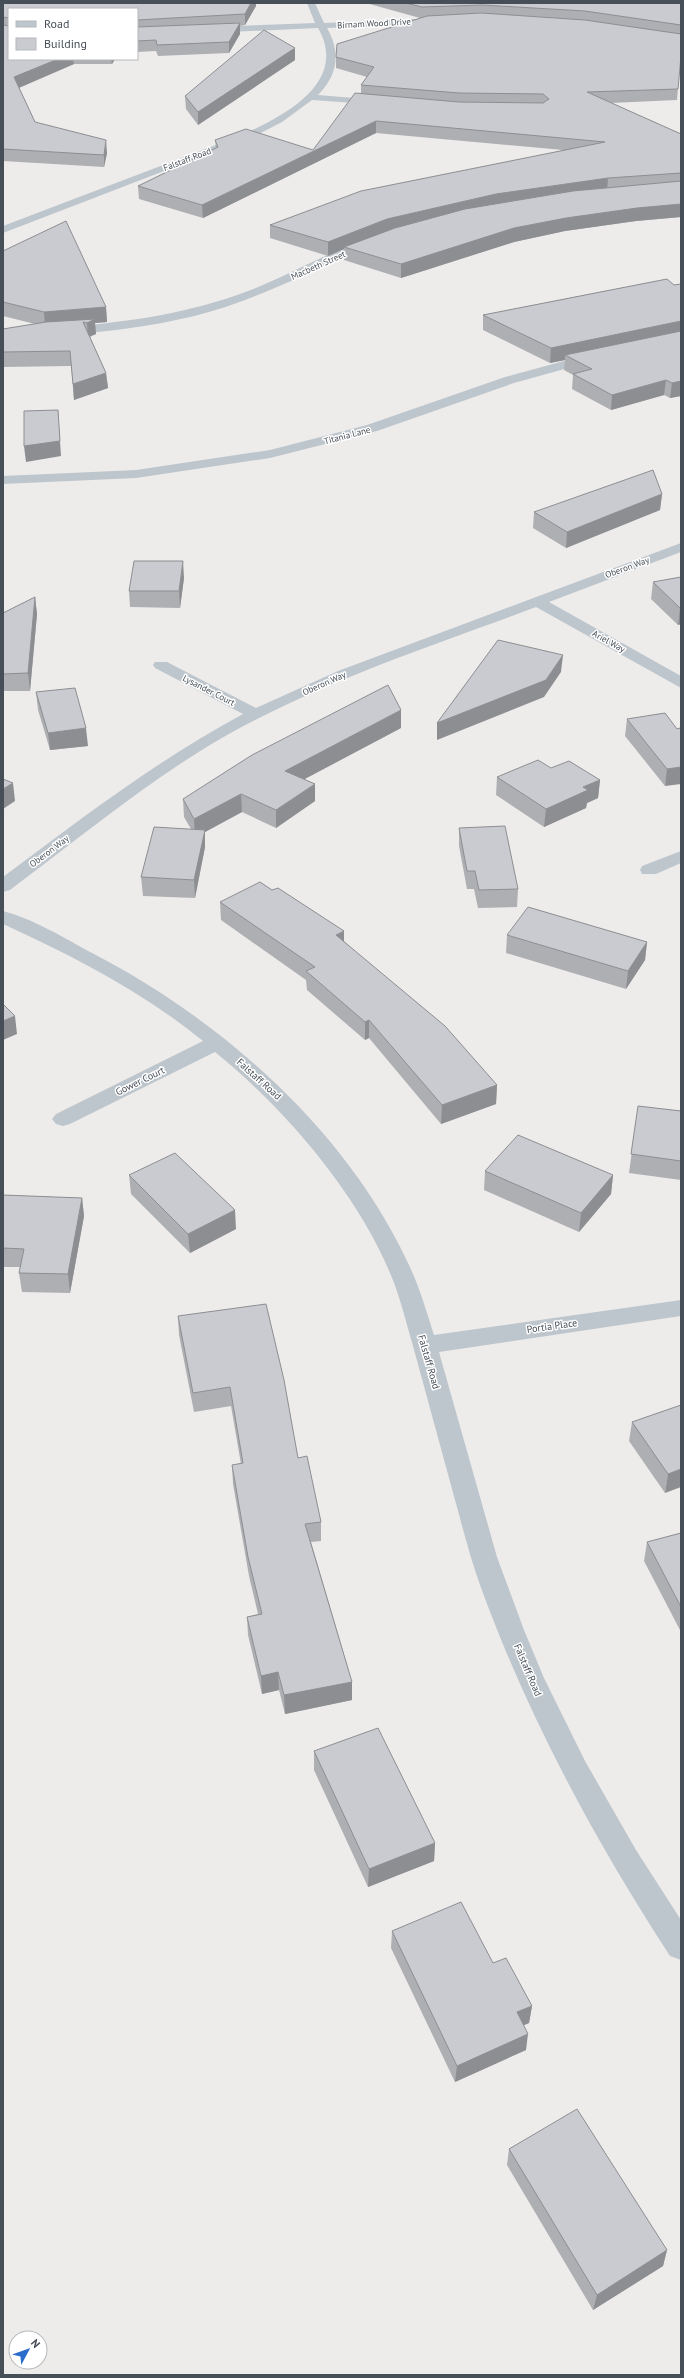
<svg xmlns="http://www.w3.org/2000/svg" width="684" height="2378" font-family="'PT Sans',sans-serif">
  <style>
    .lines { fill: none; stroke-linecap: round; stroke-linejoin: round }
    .street { fill: #bec6cd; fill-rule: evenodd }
    .wall { fill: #aeafb3 }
    .shaded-wall { fill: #8d8e92 }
    .building { fill: #cacbd0; stroke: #8d8e92 }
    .labels { text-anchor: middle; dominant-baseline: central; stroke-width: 3; stroke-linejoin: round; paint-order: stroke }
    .far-street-label { font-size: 9px; fill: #464e57; stroke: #fff }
    .street-label { font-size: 10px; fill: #464e57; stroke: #fff }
  </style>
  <rect width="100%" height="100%" fill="#eeeceb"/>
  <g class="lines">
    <path class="street" d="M307,3H315L324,23L437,18L441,21L437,24L327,28C341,52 338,75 318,95L379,100L384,103L382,105L312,100L282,122L255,136L3,233V226L234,138C277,120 351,85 318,28L210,33L206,30L210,27L315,23Z
      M371,240L377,243L375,245C327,263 283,287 234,304C181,323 123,330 67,335L61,331L67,327C129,322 190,313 248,291C289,276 328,250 371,240Z
      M593,353L599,357L597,360L514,383L377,431L270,458L136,478L3,484V476L136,470L270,450L367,425L505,377Z
      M681,543V552L549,602L681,676V688L536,607C424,649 307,686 205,748C137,790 74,842 10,890L3,892V877C82,818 156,761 243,714L155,668L153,665L155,662H167L256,708L338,671Z
      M681,851V863L656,874H642L640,870L642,866Z
      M3,911C34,919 66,939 94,954C221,1020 345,1129 407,1261C419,1285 426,1310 434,1335L681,1300V1316L439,1352L497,1557L524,1630L544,1678L585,1761L636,1850L681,1920V1960L670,1956C594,1839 528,1717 480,1585C470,1557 463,1529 455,1500C441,1449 427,1397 413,1346C406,1322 400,1296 390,1273C356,1191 283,1107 215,1052L70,1124L63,1126L56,1124L52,1119L56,1114L203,1041C143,992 73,956 3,924Z"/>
  </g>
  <path class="wall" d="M3,3H256V6L245,25L240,26V34L229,53L158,56L156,51L137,52V9L9,59H115L112,64H74L19,88L35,122L107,153L104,167L3,161Z
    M366,3H681V62H680L677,100L611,103L681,134V217L636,221L565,231L514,242L401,278L344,260V249L328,256L270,238V225L563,150L376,133L203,218L139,199L138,186L216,148L215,140L313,150L361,94V85L367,77L336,68V57L420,18Z
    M295,48V60L198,125L186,109L185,96Z
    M3,251L106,307L107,322L95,323L96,334L90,337L106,373L108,388L74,400L71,366L3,367V329L35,324L3,316Z
    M667,279L681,396L670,398L664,395L611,410L572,389L573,375L564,370L565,360L550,363L483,330V315Z
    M662,494L660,510L566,548L533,528L534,512Z
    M681,577V624L678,625L651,599L653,582Z
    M184,578L180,608L130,607L129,591Z
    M35,597L37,614L30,691H3V613Z
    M36,692L88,746L50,750L38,710Z
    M627,719L677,729L665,786L625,736Z
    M401,728L304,779L315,784V801L276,828L242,812L205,832V847L195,898L143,896L141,877L191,829L184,817L183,799Z
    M551,768L600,780L598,798L587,803L586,808L544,827L496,795L497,777Z
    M459,828L518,889L517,907L478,908L474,889H467L459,846Z
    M220,902L344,941L497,1085L496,1104L441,1124L369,1038L365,1040L307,990L306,980L221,920Z
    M507,935L647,942L645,960L626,989L506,953Z
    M638,1106L681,1111V1180L629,1173Z
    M485,1171L613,1175L611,1194L579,1232L484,1190Z
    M129,1175L236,1229L190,1253L131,1194Z
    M3,1195L82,1198L84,1216L70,1293L22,1292L19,1273L20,1267H3Z
    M178,1316L298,1458L321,1522V1541L311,1542L352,1682V1700L285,1714L279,1690L262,1694L248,1635L247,1617L258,1614L249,1576L233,1484L232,1465L241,1464L231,1406L194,1412L179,1335Z
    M681,1405L665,1493L629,1441L632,1422Z
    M681,1533V1632L644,1561L647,1542Z
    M314,1751L435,1843L434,1861L368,1887L314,1770Z
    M392,1931L493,1963L532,2006L529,2023L524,2025L526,2050L455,2082L391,1948Z
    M509,2149L667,2250L663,2266L593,2310L507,2165Z"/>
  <path class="shaded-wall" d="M251,3H256V6L245,25V14Z
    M240,23V34L229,53V42Z
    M295,48V60L198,125V112Z
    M58,59H73L74,64L16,89L14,77Z
    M111,59H115L112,64Z
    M376,121V133L203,218L202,205Z
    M106,140L107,153L104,167V155Z
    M608,178L607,191L344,247V249L328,256V242L387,219L496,194Z
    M681,204V217L636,221L565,231L514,242L401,278V264L514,228L566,218L637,208Z
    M106,307L107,322L95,323L96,334L88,337L87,323L83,322L45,327L44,312Z
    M681,321V335L565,355V360L550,363L551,348Z
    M106,373L108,388L74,400L73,384Z
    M666,380L664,395L611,410L612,395Z
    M681,381V396L670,398L672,383Z
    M58,410L61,456L26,462L24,446Z
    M662,494L660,510L566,548L567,532Z
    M183,561L184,578L180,608L179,591Z
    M35,597L37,614L30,691L28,673Z
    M680,608H681V624L678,625Z
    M563,655L561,672L544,697L437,740V723Z
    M401,710V728L286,789L285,771Z
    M86,728L88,746L50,750L48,733Z
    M681,767V784L665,786L667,769Z
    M600,780L598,798L587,803L586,808L544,827L546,809L583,787Z
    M13,783L15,801L3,809V789Z
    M315,784V801L276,828V810Z
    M241,794L242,812L205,832V847L195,898L194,880L195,837L194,819Z
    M344,931V950L336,935Z
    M647,942L645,960L626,989L628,971Z
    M15,1016L17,1034L3,1040V1021Z
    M369,1020V1038L365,1040V1022Z
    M497,1085L496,1104L441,1124L442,1105Z
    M613,1175L611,1194L579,1232L581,1213Z
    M82,1198L84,1216L70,1293L68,1274Z
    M235,1210L236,1229L190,1253L188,1234Z
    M681,1469V1487L665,1493L668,1474Z
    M278,1672L279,1690L262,1694L261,1676Z
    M352,1682V1700L285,1714L284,1695Z
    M435,1843L434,1861L368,1887L369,1869Z
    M532,2006L529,2023L515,2029L517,2012Z
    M528,2034L526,2050L455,2082L457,2066Z
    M667,2250L663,2266L593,2310L597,2295Z"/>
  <path class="building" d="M3,3H251L245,14L137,20V9H9V18L3,17Z
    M406,3H681V25L585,11L482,5L422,7Z
    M481,13L585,20L681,34V56L678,89L587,92L681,134V173L608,178L496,194L387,219L328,242L270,225L361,191L605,142L376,121L202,205L138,186L218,147L215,140L246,129L313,150L355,93L459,102L543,103L549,99L543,94L459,93L361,85L374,67L336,57L337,44L427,16Z
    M9,20V59H58L14,77L35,122L106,140L104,155L3,149V25L9,26Z
    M240,23L229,42L157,45L156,40L137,41V27Z
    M264,30L295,48L198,112L185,96Z
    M681,181V204L637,208L566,218L514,228L401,264L344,247L395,228L465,209L573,191Z
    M66,221L106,307L44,312L3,302V251Z
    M667,279L674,285L681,284V321L551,348L483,315Z
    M95,319L87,323L83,322L106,373L73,384L70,351L3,352V329L46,322Z
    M681,331V381L672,383L666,380L612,395L573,374L592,369L565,355Z
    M58,410L60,441L24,446V411Z
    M653,470L662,494L567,532L534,512Z
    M134,561H183L179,591H129Z
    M681,577V608H680L653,582Z
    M35,597L28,673L3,674V613Z
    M498,640L563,655L546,680L437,723Z
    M388,685L401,710L285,771L315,784L276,810L241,794L194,819L183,799L252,755Z
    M75,688L86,728L48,733L36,692Z
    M665,713L677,729L680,728L681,730V767L667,769L627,719Z
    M538,760L551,768L569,761L600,780L583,787L588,790L546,809L497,777Z
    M3,779L13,783L3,789Z
    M505,826L518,889L479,890L475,871H467L459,828Z
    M154,827L205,830L194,880L141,877Z
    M260,882L272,890L278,888L344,931L336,935L445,1026L497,1085L442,1105L369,1020L365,1022L306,971L315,967L220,902Z
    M528,907L647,942L628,971L507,935Z
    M3,1004L15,1016L3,1021Z
    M638,1106L681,1111V1161L631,1154Z
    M518,1135L613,1175L581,1213L485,1171Z
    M175,1153L235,1210L188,1234L129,1175Z
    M3,1195L82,1198L68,1274L19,1273L24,1249L3,1248Z
    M266,1304L284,1380L298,1458L307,1456L321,1522L305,1524L352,1682L284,1695L278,1672L261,1676L247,1617L262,1614L248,1557L232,1465L243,1463L230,1387L193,1393L178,1316Z
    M681,1405V1469L668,1474L632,1422Z
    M681,1533V1607L647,1542Z
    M378,1728L435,1843L369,1869L314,1751Z
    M461,1902L493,1963L506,1958L532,2006L517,2012L528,2034L457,2066L392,1931Z
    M577,2109L667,2250L597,2295L509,2149Z"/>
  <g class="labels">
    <g class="far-street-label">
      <text transform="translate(374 23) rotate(-3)">Birnam Wood Drive</text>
      <text transform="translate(187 159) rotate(-21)">Falstaff Road</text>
      <text transform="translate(318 265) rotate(-24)">Macbeth Street</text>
      <text transform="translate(347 435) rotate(-15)">Titania Lane</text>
      <text transform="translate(627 567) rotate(-20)">Oberon Way</text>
      <text transform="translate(609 641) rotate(29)">Ariel Way</text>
      <text transform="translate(324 683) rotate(-24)">Oberon Way</text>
      <text transform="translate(209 690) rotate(27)">Lysander Court</text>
      <text transform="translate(49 851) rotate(-37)">Oberon Way</text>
    </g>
    <g class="street-label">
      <text transform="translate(259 1079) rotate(42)">Falstaff Road</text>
      <text transform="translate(140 1081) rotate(-26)">Gower Court</text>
      <text transform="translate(552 1326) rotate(-8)">Portia Place</text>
      <text transform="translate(429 1362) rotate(74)">Falstaff Road</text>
      <text transform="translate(528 1670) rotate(67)">Falstaff Road</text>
    </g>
  </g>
  <rect width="684" height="2378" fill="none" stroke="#464e57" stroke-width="8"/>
  <rect x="8" y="8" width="130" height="52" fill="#ffffff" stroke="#b5b8bc"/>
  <rect x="16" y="21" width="20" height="6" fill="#bec6cd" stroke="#b5b8bc"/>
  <text x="44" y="28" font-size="12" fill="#464e57">Road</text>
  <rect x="16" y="38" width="20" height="12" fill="#cacbd0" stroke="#b5b8bc"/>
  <text x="44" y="48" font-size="12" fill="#464e57">Building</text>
  <g transform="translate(28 2350) rotate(49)"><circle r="19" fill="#ffffff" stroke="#b5b8bc"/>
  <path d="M0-3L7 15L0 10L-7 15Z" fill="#296ccb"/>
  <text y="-6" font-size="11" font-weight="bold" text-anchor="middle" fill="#464e57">N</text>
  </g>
</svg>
